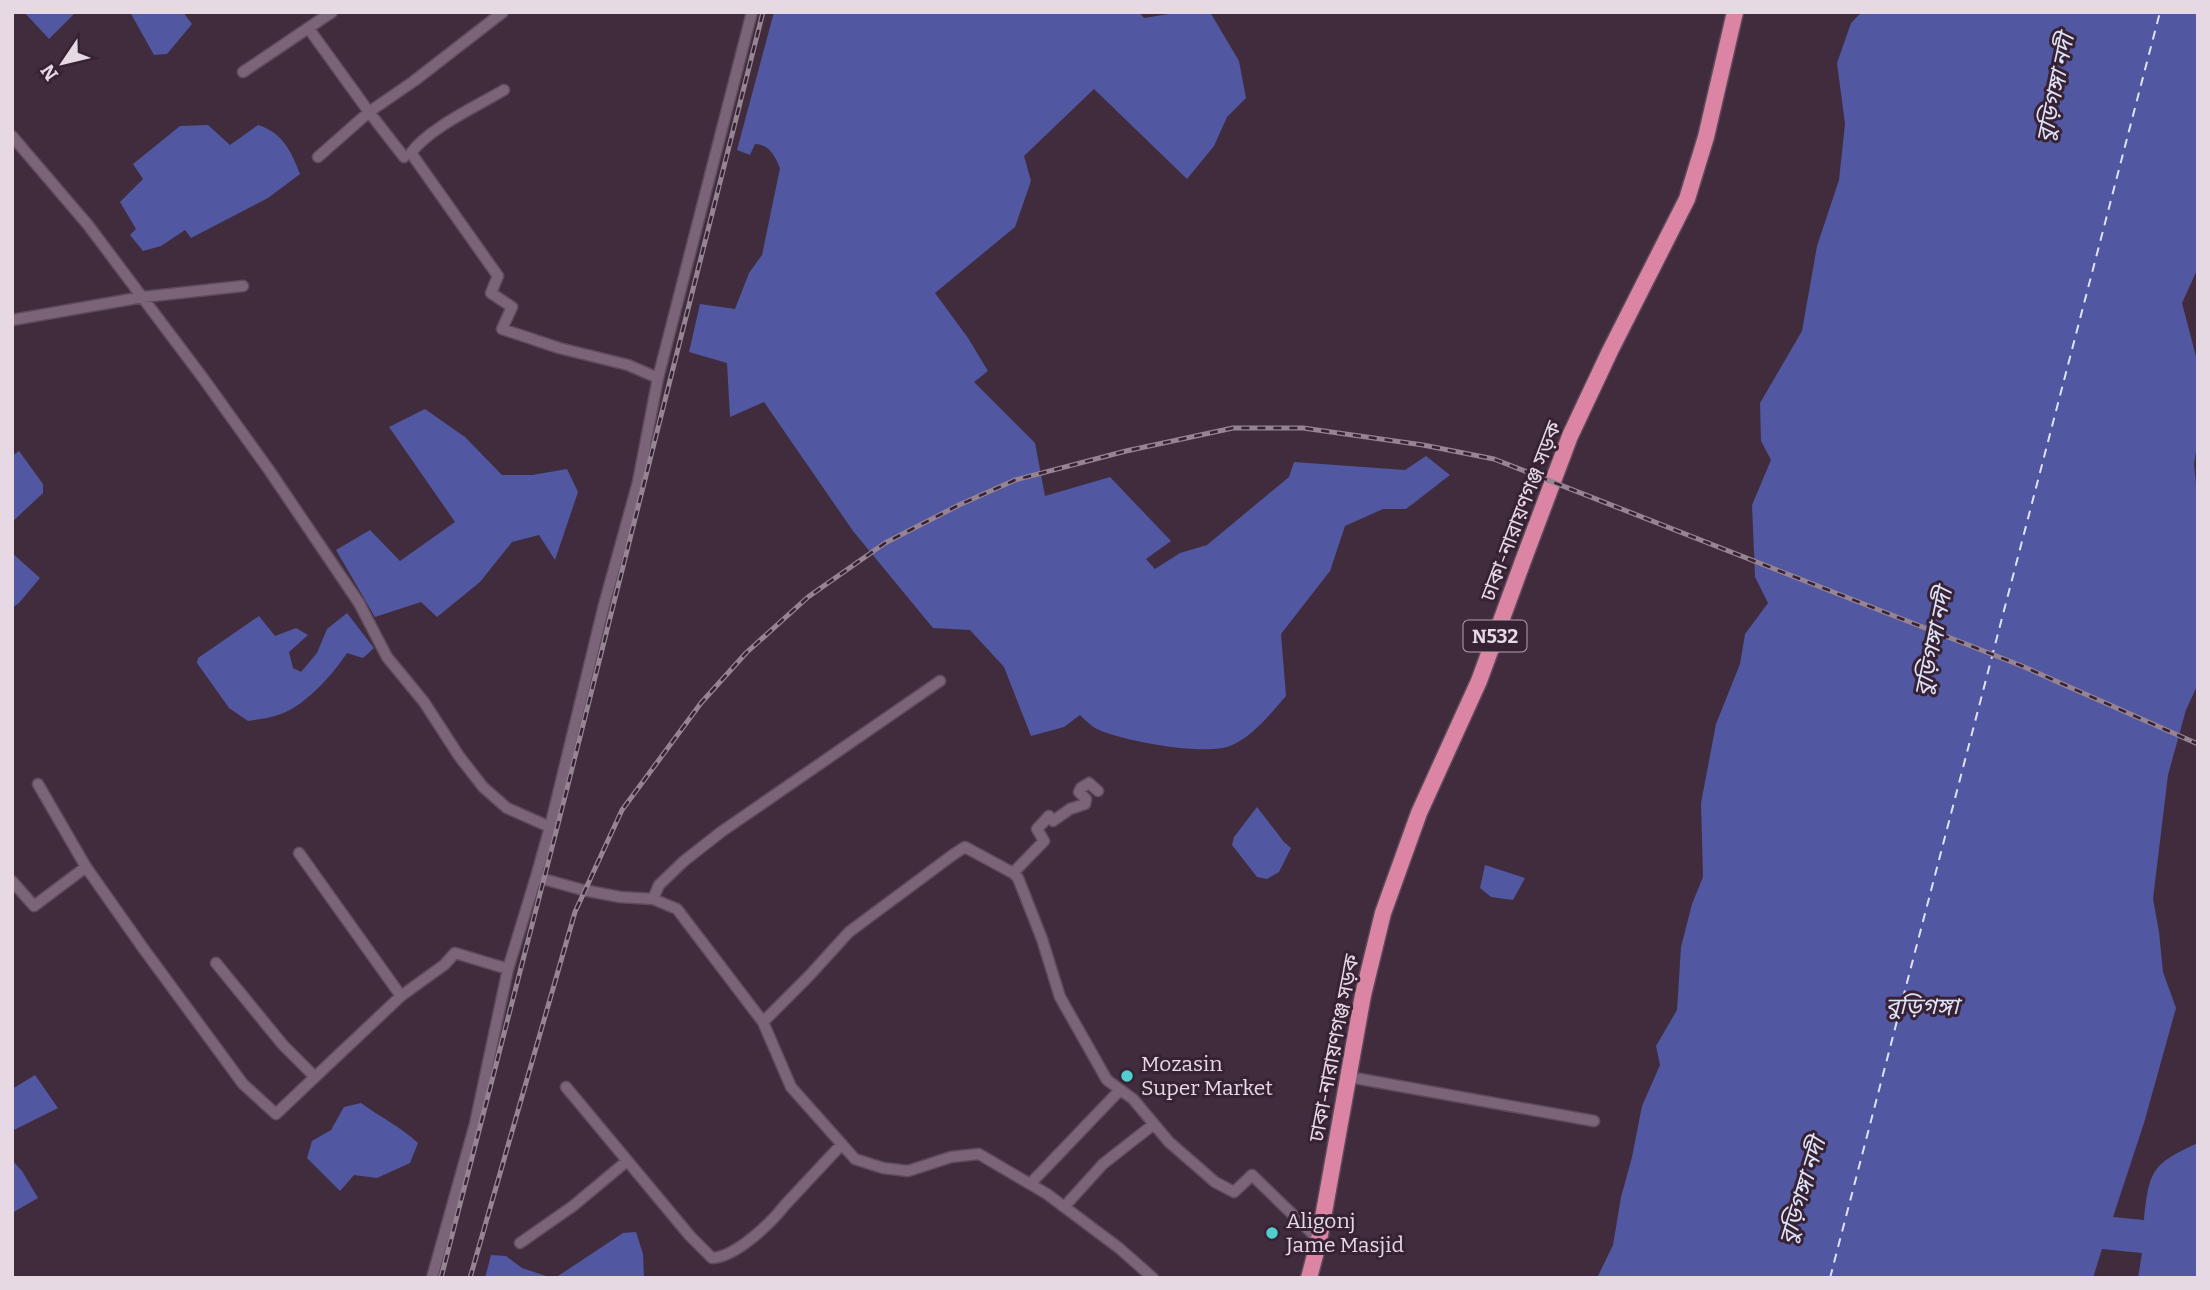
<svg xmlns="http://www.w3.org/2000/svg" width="2210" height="1290" font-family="Bitter,'Noto Sans Bengali',serif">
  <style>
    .water { fill: #5157a0 }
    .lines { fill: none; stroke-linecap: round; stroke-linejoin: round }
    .ferry { stroke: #dfe3f8; stroke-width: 2; stroke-dasharray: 9 7; stroke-linecap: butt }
    .minor-casing { stroke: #5d4b5a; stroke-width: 13 }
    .trunk-casing { stroke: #5d4b5a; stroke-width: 19 }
    .minor { stroke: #7c6478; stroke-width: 10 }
    .trunk { stroke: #dc84a4; stroke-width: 16 }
    .rail-casing { stroke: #968493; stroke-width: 5 }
    .rail { stroke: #372234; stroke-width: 2.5; stroke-dasharray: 8; stroke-linecap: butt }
    .poi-dot { fill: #52cdcd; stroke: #372234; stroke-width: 2.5 }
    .labels { text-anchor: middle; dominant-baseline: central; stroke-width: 6; stroke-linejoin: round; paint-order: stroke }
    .shield { fill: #372234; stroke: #b2a2af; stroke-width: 2 }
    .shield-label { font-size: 19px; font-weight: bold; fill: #e7d9e4 }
    .street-label { font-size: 21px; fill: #e7d9e4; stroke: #372234 }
    .poi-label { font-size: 21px; fill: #e7d9e4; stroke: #372234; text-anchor: start }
    .water-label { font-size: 23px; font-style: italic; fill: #dfe3f8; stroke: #372234 }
  </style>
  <rect width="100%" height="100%" fill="#412c3e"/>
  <path class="water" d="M24,12H72L74,14L49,39Z
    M130,12H183L192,24L167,54L154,55Z
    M774,12H1139L1144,18L1181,12H1210L1239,61L1246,98L1227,117L1214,146L1187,179L1094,89L1024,156L1031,181L1015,227L935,293L968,338L988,371L974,382L1035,443L1045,496L1110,477L1171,541L1146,559L1155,569L1180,553L1207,545L1289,477L1294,462L1405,470L1426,456L1450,475L1406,509H1383L1345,526L1330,571L1281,634L1286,696C1270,714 1253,737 1230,746C1205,756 1121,741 1097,729C1091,726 1085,720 1080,715L1064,727L1031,736L1004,667L970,630L933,628L853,531L764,402L730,417L727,363L689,352L700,304L735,309L749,273L762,255L780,168C775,156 769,144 755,144L750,155L737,150Z
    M1862,12H2198V268L2182,303L2198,364V439L2194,464L2198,504V684L2186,710L2168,775L2153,899L2159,932L2163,972L2176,1008L2144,1123L2113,1217L2144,1220C2149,1170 2152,1164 2198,1143V1278H2138L2142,1253L2102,1249L2093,1278H1597L1613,1245L1621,1197L1632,1157L1642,1106L1660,1065L1656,1046L1677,1010L1681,947L1692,904L1703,877L1701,803L1716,724L1740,664L1745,634L1768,603L1755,577L1752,505L1771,460L1761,441L1760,403L1802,331L1817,246L1839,180L1845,124L1837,63L1851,23Z
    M208,125L230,145L258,125C283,133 291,151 300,174L268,198L191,238L185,230L161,246L143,251L130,235L136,229L120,202L143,179L133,164L180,126Z
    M425,409L465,437L502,475H532L567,469L578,492L555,560L539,535L512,542L480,582L437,617L421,602L375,617L336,550L370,530L400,561L455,522L389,427Z
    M19,451L43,484V493L12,522V456Z
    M12,553L40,578L19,603L12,608Z
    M347,613L374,648L363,658L347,653C333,674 306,705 281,714C271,718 259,719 248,721L229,708L197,663L198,658L259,616L275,636L296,628L308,635L289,652L293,668L301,672L317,653L327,629Z
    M1257,807L1284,842L1291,848L1279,872L1267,879L1257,877L1232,845L1234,837Z
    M1485,865L1525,878L1513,900L1491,897L1480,888Z
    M35,1075L58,1108L12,1131V1089Z
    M361,1103C380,1117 401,1127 418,1143L410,1163L377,1178L354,1175L340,1191L307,1158L312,1141L331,1130L344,1107Z
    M12,1160L22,1171L38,1198L12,1213Z
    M636,1232L643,1254L644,1278H555L623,1233Z
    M491,1255L506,1256L522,1268L552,1278H485Z"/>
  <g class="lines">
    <path class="ferry" d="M1830,1278L2160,12"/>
    <g class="minor-casing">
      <path id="minor" d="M309,29L369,112L414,81L503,12
        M243,72L332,12
        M504,90C477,106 429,128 411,153L498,276L491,293L512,307L502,329L559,348L628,365L658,378
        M12,136L88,225L203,378L269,470L359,603L387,657L424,702L459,756L483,787L507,808L550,827L536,877L583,890L620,897L653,899L677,909L763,1022L791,1087L855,1159L883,1168L908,1171L951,1157L979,1154L1047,1194L1119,1248L1153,1278
        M318,157L369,112L404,157
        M12,320L143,297L243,286
        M38,784L86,867L143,948L243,1084L276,1114L315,1077
        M550,827L604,605L638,482L658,378L752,12
        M299,853L401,996L444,965L455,953L508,969
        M1013,873L1018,878L1042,939L1060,997L1107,1080L1133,1099L1169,1142L1215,1182L1234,1192L1252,1175L1319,1240
        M12,881L34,906L86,867
        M653,899L659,885L684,861L721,832L940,681
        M216,963L283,1045L315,1077L401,996
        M763,1022L809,976L849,932L954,854L965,847L1013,873L1044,841L1037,829L1049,816L1053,821L1070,809L1085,804L1086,799L1079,792L1081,788L1089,783L1098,791
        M1349,1077L1594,1121
        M566,1087L690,1236L712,1258C736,1257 771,1223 785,1205L842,1144
        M1030,1184L1120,1090
        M1064,1207L1103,1164L1154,1124
        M520,1243L573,1206L627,1161
        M432,1278L475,1124L508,969L536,877"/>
    </g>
    <g class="trunk-casing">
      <path id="trunk" d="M1309,1278L1319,1240L1363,995L1383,913L1419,813L1479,681L1523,561L1570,436L1610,351L1687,199L1706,137L1735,12"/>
    </g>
    <use href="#minor" class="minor"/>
    <use href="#trunk" class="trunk"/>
    <g class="rail-casing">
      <path id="rail" d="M441,1278L556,832L763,12
        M470,1278L575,912L622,810L701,703L746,653L808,597L885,543L959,505L1015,480L1126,451L1233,428H1303L1423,445L1494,459L2022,666L2198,744"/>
    </g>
    <use href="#rail" class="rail"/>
  </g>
  <g class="poi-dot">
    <circle cx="1127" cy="1076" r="7"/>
    <circle cx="1272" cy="1233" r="7"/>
  </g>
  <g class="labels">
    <rect class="shield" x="1463.5" y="620.5" width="63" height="31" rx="5"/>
    <g class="shield-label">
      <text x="1495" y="636">N532</text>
    </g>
    <g class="street-label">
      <text transform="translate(1521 511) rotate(-69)">ঢাকা-নারায়ণগঞ্জ সড়ক</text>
      <text transform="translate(1334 1048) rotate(-79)">ঢাকা-নারায়ণগঞ্জ সড়ক</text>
    </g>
    <g class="poi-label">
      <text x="1141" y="1064">Mozasin<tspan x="1141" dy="24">Super Market</tspan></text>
      <text x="1286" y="1221">Aligonj<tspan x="1286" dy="24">Jame Masjid</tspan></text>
    </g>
    <g class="water-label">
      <text transform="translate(2055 88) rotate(-78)">বুড়িগঙ্গা নদী</text>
      <text transform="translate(1933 642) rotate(-78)">বুড়িগঙ্গা নদী</text>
      <text x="1922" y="1006">বুড়িগঙ্গা</text>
      <text transform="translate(1802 1191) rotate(-73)">বুড়িগঙ্গা নদী</text>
    </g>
  </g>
  <rect width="2210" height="1290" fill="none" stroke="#e7d9e4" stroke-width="28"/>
  <g transform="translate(63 63) rotate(235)" stroke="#372234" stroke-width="5" paint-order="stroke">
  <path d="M0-5L12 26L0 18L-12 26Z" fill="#e7d9e4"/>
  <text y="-10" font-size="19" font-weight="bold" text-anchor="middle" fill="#e7d9e4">N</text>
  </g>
</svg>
